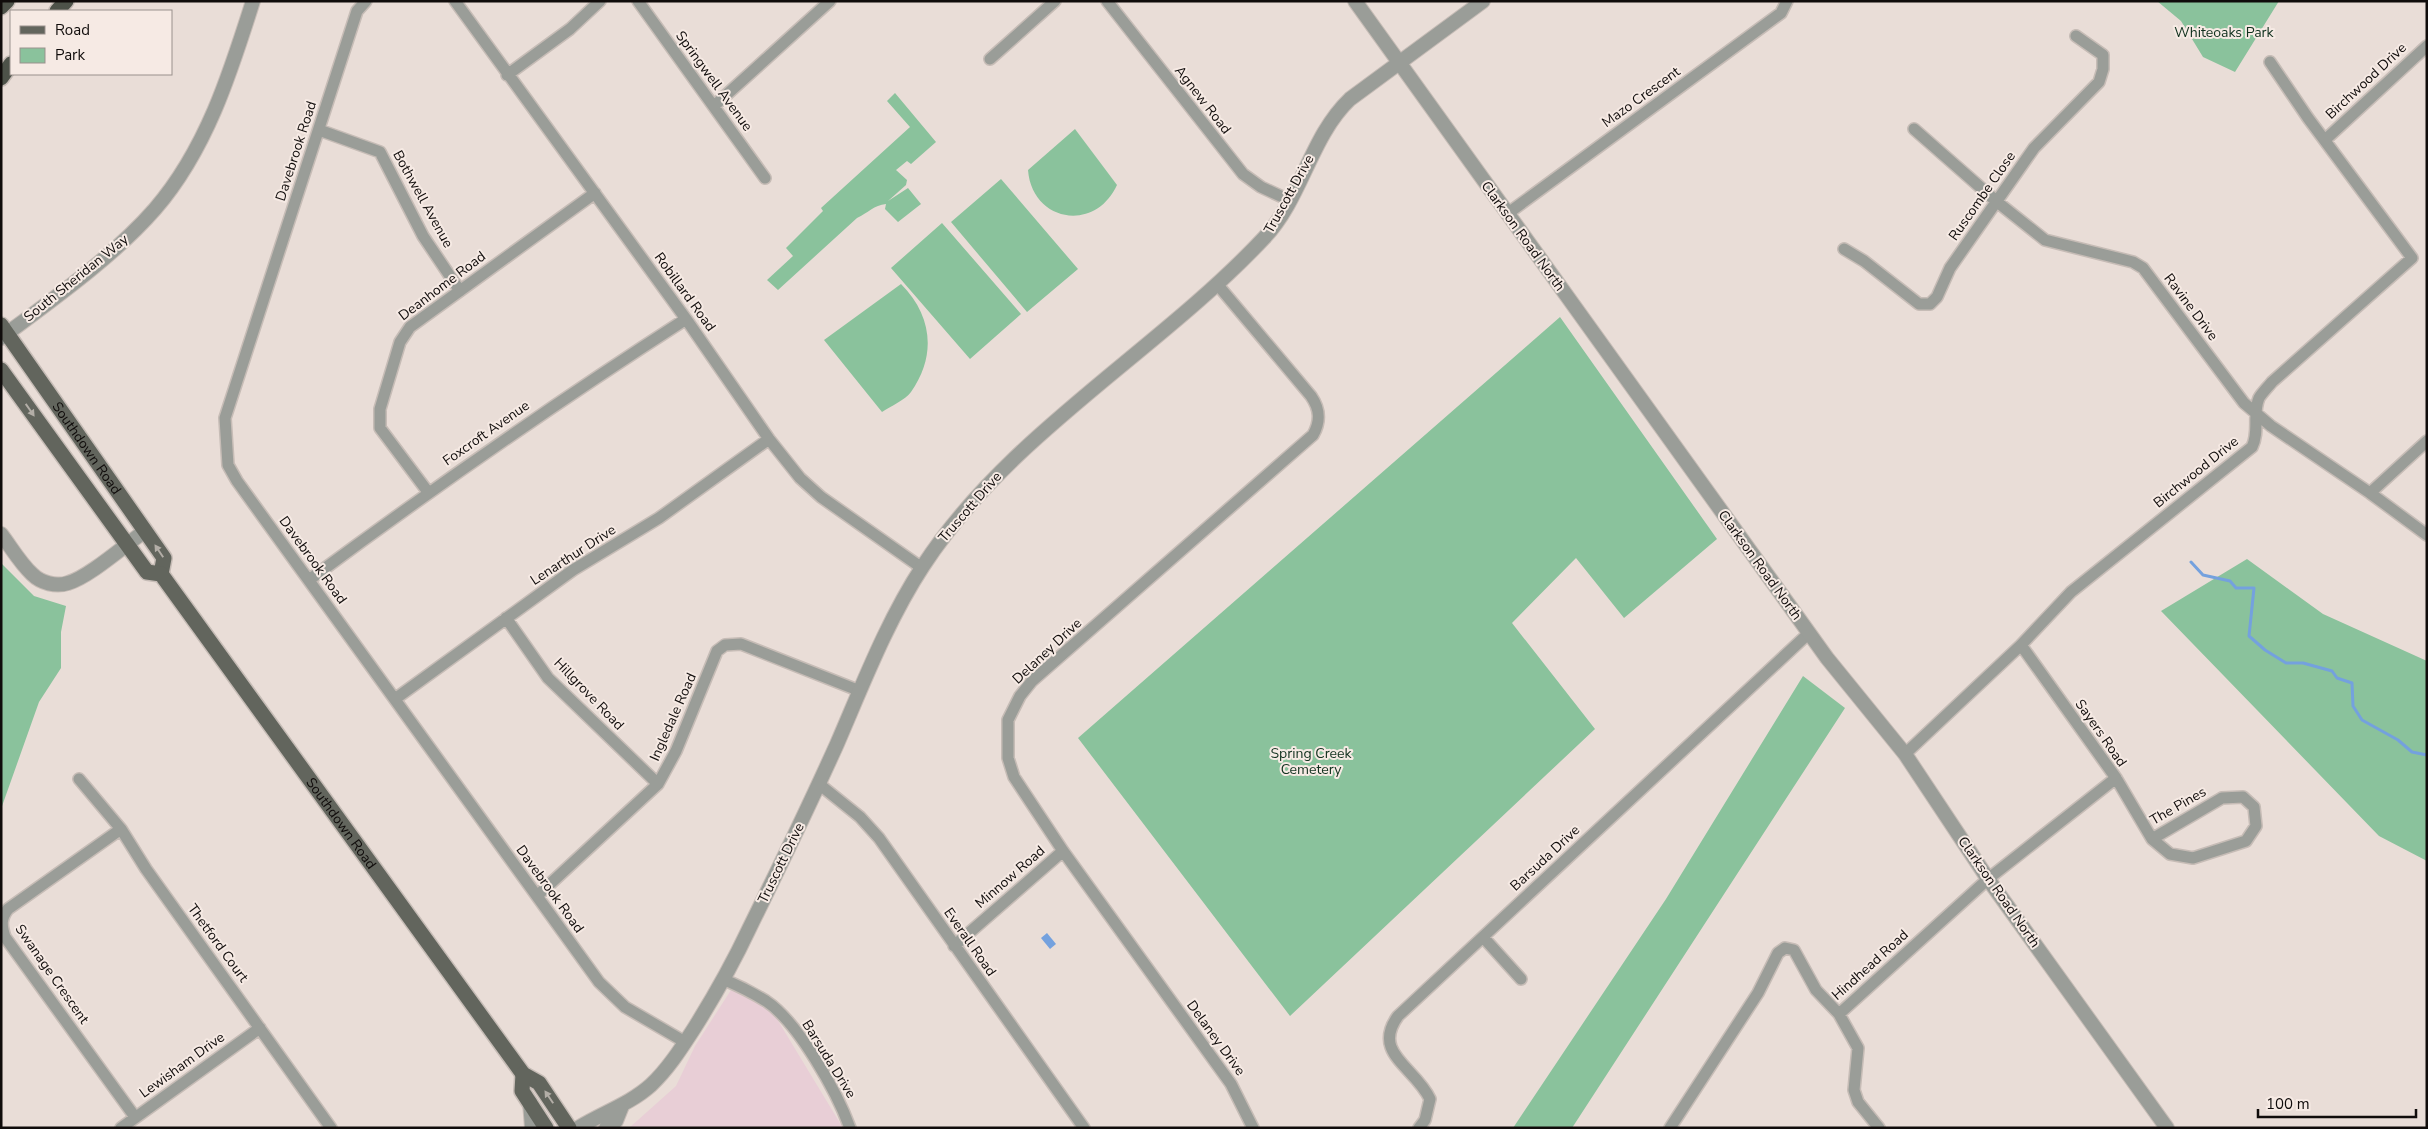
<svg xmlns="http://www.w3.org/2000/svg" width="2428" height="1129" font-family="'Nunito Sans',sans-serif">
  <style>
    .commercial { fill: #e8ced6 }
    .green { fill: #8ac29c }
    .water { fill: #74a1de }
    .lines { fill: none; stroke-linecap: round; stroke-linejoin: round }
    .stream { stroke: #74a1de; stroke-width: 3 }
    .minor-casing { stroke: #c6bcb6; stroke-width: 14 }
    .tertiary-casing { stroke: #c6bcb6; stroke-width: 16 }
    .primary-casing { stroke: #c6bcb6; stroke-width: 18 }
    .motorway-casing { stroke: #c6bcb6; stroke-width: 18 }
    .minor { stroke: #9a9d98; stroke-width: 11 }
    .tertiary { stroke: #9a9d98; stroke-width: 14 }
    .primary { stroke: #62655d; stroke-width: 15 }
    .motorway { stroke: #4d5249; stroke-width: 15 }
    .oneway { fill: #b3aea7 }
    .labels { text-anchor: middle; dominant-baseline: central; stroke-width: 4; stroke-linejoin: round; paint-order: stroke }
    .park-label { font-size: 14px; fill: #11311e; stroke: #f6eae4 }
    .street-label { font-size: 14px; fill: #100c0b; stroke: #f6eae4 }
  </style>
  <rect width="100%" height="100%" fill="#e9ddd7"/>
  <path class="commercial" d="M731,990L764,1006L777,1019L843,1128H629L676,1086L695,1046Z"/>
  <path class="green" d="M2157,1H2279L2235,72L2203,57L2181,21Z
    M895,93L936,142L911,164L907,161L896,170L907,180L906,185L888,201L908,188L921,204L898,222L885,209L886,204C874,205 868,213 857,218L778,290L767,280L793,256L786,248L823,211L821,208L910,127L887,101Z
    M1075,129L1117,185C1095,233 1032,222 1028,170Z
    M1001,179L1078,269L1027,312L951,222Z
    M942,223L1021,314L970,359L891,268Z
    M901,284C932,315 937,355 911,392C905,400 891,406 882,412L824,340Z
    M1560,317L1717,539L1624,618L1576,558L1512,623L1595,729L1290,1016L1078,738Z
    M2247,559L2323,614L2427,661V861L2379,836L2161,611Z
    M1,563L34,596L66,606L61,632V668L39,702L1,809Z
    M1803,676L1845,708L1572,1128H1513L1666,899Z"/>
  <path class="water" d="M1047,933L1056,944L1050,949L1041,938Z"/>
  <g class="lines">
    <path class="stream" d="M2191,562L2203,575L2230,581L2236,588H2254L2249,636L2265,650L2286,663H2303L2332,671L2337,678L2352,683L2353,706L2362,720L2398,740L2412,752L2427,755"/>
    <g class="minor-casing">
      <path id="minor" d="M366,1L357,11L225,418L228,465L237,481L599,982L625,1007L685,1042
        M455,1L686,319L769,439L800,478L821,497L922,568
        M638,1L765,178
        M1107,1L1243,174L1261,187L1289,200
        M990,59L1055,1
        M507,75L570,29L600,1
        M714,106L830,1
        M1914,129L1996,201L2045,240L2133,262L2143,268L2244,403L2271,426L2370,493L2427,535
        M319,130L380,152L423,236L460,291
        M2326,139L2427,46
        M1507,214L1781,13L1787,1
        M1844,249L1864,261L1919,304H1930L1937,297L1950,268L2034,148L2099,82L2103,69V55L2076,36
        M1217,284L1311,396C1320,409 1321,421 1313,435L1032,681L1020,696L1008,720V758L1014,777L1063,851L1231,1084L1253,1128
        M428,492L380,428V409L400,342L410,327L595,193
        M2370,493L2427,441
        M309,580C432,489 557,402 686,319
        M506,618L548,678L658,784
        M2021,645L2116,778L2152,839L2170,854L2193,858L2246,841L2256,826L2254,807L2243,797L2222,798L2152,839
        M395,699L573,570L659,518L769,439
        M1905,754L2021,645L2071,592L2252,447C2260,431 2252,414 2259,398C2262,393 2268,387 2272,382L2412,258L2308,118L2270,62
        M79,779L121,829L146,869L331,1128
        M819,784L860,817L879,838L1084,1128
        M121,829L8,909C1,918 1,925 5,937L135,1117
        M537,896L658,784L676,751L717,651L725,645L741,644L860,691
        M1483,937L1521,979
        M954,946L1063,851
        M725,980C739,986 753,993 766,1001C798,1022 837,1092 850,1128
        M1839,1014L1988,879L2116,778
        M121,1128L260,1028
        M1419,1128L1425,1120L1430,1099C1415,1067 1371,1053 1398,1016L1809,633
        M1670,1128L1758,993L1778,953L1785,948L1794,950L1816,990L1839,1014L1858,1048L1854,1090L1858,1102L1879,1128"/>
    </g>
    <g class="tertiary-casing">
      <path id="tertiary" d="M1355,1L1827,658L1905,754L1988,879L2167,1128
        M1,338C52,300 114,256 155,209C206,150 230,74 253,1
        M1,534C11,547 20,563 32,574C41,583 56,587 68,583C89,577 125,545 145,531
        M530,1102L532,1128
        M578,1128C602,1113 630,1104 651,1085C669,1068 682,1047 695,1027C715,995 733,963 749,929C779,868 809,806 837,744C863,684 887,621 923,566C1009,434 1157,352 1264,238C1302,198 1310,137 1350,99L1483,1
        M606,1128L616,1121L622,1106"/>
    </g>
    <g class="primary-casing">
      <g id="primary">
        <path id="s1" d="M1,325L164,558L161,574"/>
        <path id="s2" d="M1,370L147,572L161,574L523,1074L539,1083L569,1128"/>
        <path d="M523,1074L522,1091L546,1128"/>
      </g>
    </g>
    <g class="motorway-casing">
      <path id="motorway" d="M1,7L7,1
        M57,11L66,1
        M1,78L11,64"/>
    </g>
    <use href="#minor" class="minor"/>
    <use href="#tertiary" class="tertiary"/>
    <use href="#primary" class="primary"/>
    <use href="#motorway" class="motorway"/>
  </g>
  <defs><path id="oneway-solid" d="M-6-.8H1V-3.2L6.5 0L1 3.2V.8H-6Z" transform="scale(1.25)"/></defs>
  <g class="oneway">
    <use href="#oneway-solid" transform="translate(30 410) rotate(55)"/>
    <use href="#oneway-solid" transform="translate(159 551) rotate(-124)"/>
    <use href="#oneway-solid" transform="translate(549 1097) rotate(-124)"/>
  </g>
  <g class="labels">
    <g class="park-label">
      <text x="2224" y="32">Whiteoaks Park</text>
      <text x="1311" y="753">Spring Creek<tspan x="1311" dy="16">Cemetery</tspan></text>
    </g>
    <g class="street-label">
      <text transform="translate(714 81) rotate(54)">Springwell Avenue</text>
      <text transform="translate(2366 81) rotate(-43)">Birchwood Drive</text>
      <text transform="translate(1641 97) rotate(-36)">Mazo Crescent</text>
      <text transform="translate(1203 100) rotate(52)">Agnew Road</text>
      <text transform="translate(296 151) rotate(-72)">Davebrook Road</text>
      <text transform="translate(1289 194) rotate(-61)">Truscott Drive</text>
      <text transform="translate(1982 196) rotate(-55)">Ruscombe Close</text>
      <text transform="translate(423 199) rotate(61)">Bothwell Avenue</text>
      <text transform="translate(1523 236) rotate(54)">Clarkson Road North</text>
      <text transform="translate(76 278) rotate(-39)">South Sheridan Way</text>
      <text transform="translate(442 286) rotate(-37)">Deanhome Road</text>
      <text transform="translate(685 292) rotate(54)">Robillard Road</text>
      <text transform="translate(2191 307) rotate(53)">Ravine Drive</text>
      <text transform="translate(486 433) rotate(-35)">Foxcroft Avenue</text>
      <text stroke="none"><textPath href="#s1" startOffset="150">Southdown Road</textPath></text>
      <text transform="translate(2196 472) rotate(-39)">Birchwood Drive</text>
      <text transform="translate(970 507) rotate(-49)">Truscott Drive</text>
      <text transform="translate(573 555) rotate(-33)">Lenarthur Drive</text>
      <text transform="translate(313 560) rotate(54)">Davebrook Road</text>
      <text transform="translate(1760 565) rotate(54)">Clarkson Road North</text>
      <text transform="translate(1047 651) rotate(-43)">Delaney Drive</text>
      <text transform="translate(589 694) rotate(46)">Hillgrove Road</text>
      <text transform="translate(673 717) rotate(-66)">Ingledale Road</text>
      <text transform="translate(2101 733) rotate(55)">Sayers Road</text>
      <text transform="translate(2178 806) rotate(-30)">The Pines</text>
      <text stroke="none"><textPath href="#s2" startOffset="571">Southdown Road</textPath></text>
      <text transform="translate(1545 858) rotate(-43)">Barsuda Drive</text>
      <text transform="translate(781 863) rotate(-64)">Truscott Drive</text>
      <text transform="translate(1010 877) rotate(-41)">Minnow Road</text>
      <text transform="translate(550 889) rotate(54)">Davebrook Road</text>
      <text transform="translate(1999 892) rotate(55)">Clarkson Road North</text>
      <text transform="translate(970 942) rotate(55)">Everall Road</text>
      <text transform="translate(218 943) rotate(54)">Thetford Court</text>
      <text transform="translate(1870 965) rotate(-42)">Hindhead Road</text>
      <text transform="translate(52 974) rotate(55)">Swanage Crescent</text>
      <text transform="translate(1216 1038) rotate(54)">Delaney Drive</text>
      <text transform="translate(829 1059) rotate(58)">Barsuda Drive</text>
      <text transform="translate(182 1065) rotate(-36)">Lewisham Drive</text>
    </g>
  </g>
  <rect width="2428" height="1129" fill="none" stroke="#100c0b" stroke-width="5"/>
  <rect x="10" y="10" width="162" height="65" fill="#f6eae4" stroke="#9a918d"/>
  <rect x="20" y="26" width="25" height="8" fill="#62655d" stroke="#9a918d"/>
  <text x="55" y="35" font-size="15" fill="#100c0b">Road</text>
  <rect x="20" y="48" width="25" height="15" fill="#8ac29c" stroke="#9a918d"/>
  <text x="55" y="60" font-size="15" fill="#100c0b">Park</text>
  <path d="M2258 1109v8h158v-8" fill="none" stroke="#100c0b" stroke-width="2.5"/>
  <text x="2266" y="1109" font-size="15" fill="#100c0b" stroke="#f6eae4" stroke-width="4" paint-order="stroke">100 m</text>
</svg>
